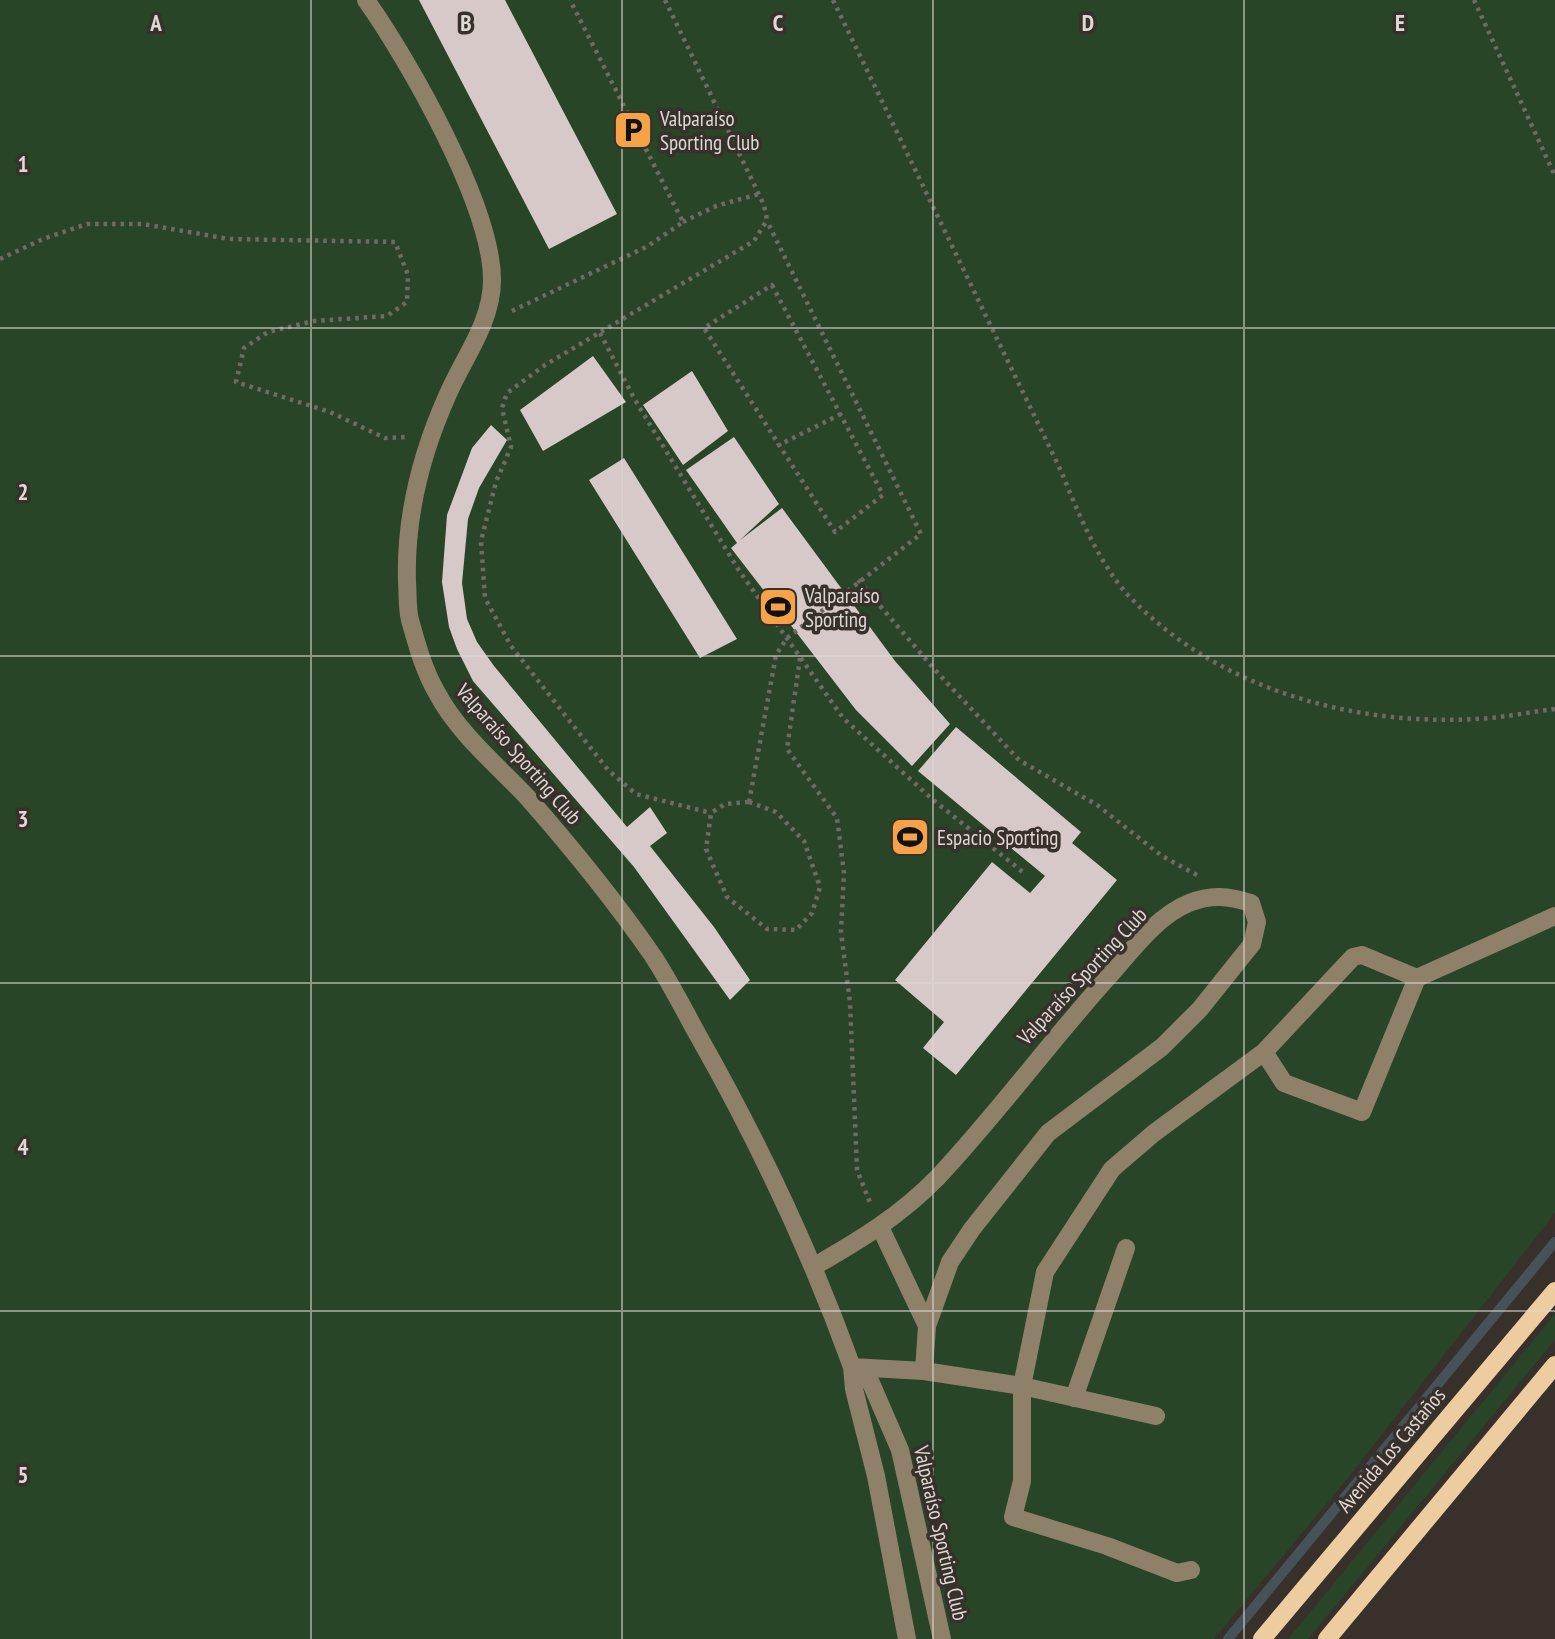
<svg xmlns="http://www.w3.org/2000/svg" width="1555" height="1639" font-family="'PT Sans Narrow',sans-serif">
  <style>
    .grass { fill: #284527 }
    .lines { fill: none; stroke-linecap: round; stroke-linejoin: round }
    .stream { stroke: #455358; stroke-width: 10 }
    .building { fill: #d7c9c7 }
    .path { stroke: #716a64; stroke-width: 4.5; stroke-dasharray: 3.5 5; stroke-linecap: butt }
    .minor { stroke: #8f806a; stroke-width: 18 }
    .major { stroke: #edcd9f; stroke-width: 18 }
    .grid { fill: none; stroke: #ded9d4; stroke-width: 2; stroke-opacity: 0.55 }
    .labels { text-anchor: middle; dominant-baseline: central; stroke-width: 7; stroke-linejoin: round; paint-order: stroke }
    .poi-label { font-size: 21px; fill: #ded9d4; stroke: #38302a; text-anchor: start }
    .street-label { font-size: 21px; fill: #ded9d4; stroke: #38302a }
    .grid-label { font-size: 23px; text-anchor: middle; font-weight: bold; fill: #ded9d4; stroke: #38302a; stroke-width: 7; stroke-linejoin: round; paint-order: stroke }
  </style>
  <rect width="100%" height="100%" fill="#38302a"/>
  <path class="grass" d="M0,0H1555V1213L1348,1478L1214,1639H0Z
    M1555,1314V1340L1308,1639H1288Z"/>
  <g class="lines">
    <path class="stream" d="M1228,1639L1555,1242"/>
  </g>
  <path class="building" d="M419,0H505L617,214L549,249Z
    M593,356L626,402L543,451L520,410Z
    M692,371L728,431L683,465L643,405Z
    M491,425L507,440L479,488L468,519L462,583L467,619L477,642L494,666L627,827L650,807L667,833L650,846L714,927L750,980L730,1000L634,867L473,681L457,649L449,627L442,582L447,515L472,448Z
    M734,437L779,504L740,540L782,508L895,661L950,724L912,766L856,710L796,632L731,548L737,543L686,470Z
    M624,458L737,639L700,658L589,480Z
    M956,727L1081,832L1072,843L1117,880L956,1075L923,1048L944,1022L895,980L992,862L1030,893L1045,876L918,771Z"/>
  <g class="lines">
    <path class="path" d="M665,0L764,205L767,220L754,241L545,365L507,393L502,408L511,447L496,482L481,541L485,598L511,646L608,770L636,794L711,813
      M833,0L1062,473C1077,511 1099,563 1127,594C1215,688 1350,726 1476,719C1502,718 1529,712 1555,709
      M1474,0L1555,176
      M683,222L716,206L759,194
      M0,259L43,239L87,224H143L229,239L395,242L408,275L407,302L387,316L314,321L268,332L244,348L236,382L330,412L385,438L406,437
      M772,285L883,495L835,532L704,328Z
      M512,311L648,246L683,222L570,0
      M600,333L635,400L738,569L843,718L932,799L1024,873
      M777,446L841,414
      M858,580L935,670L1019,760L1097,805L1162,856L1197,875
      M800,658L787,749L837,818L844,873L841,932L850,1002L857,1170L871,1205
      M749,802L776,655L787,638L921,534L767,221
      M749,802L776,812L804,841L820,887L812,913L796,930L767,929L727,897L706,849L711,813L725,804Z"/>
    <path class="minor" d="M366,0C409,61 492,206 492,280C492,322 464,357 448,394C421,454 405,516 407,582C408,595 407,608 410,620C417,645 424,671 437,693C458,733 497,765 528,798C572,848 615,901 653,956C670,982 684,1010 699,1037C759,1143 811,1253 852,1367L924,1371L1022,1386L1156,1416
      M1264,1052L1284,1083L1362,1112L1417,978L1555,916
      M881,1229L927,1326L924,1371
      M813,1267C860,1240 900,1216 938,1177C999,1112 1051,1040 1111,974C1133,949 1157,916 1189,903C1212,894 1228,896 1251,903L1257,922L1252,944L1200,1009L1162,1047L1048,1133L972,1229L950,1262L927,1326
      M1074,1398L1126,1248
      M1191,1570L1177,1573L1107,1546L1013,1517L1022,1481V1386L1045,1272L1112,1169L1154,1133L1264,1052L1353,957L1362,955L1417,978
      M907,1639L876,1476L854,1389L852,1367L871,1383L900,1450L942,1639"/>
    <path class="major" d="M1262,1639L1555,1291
      M1327,1639L1555,1365"/>
  </g>
  <path class="grid" d="M311,0V1639M622,0V1639M933,0V1639M1244,0V1639M0,328H1555M0,656H1555M0,983H1555M0,1311H1555"/>
  <defs>
    <g id="parking-square" transform="scale(2.0125)"><rect x="-9" y="-9" width="18" height="18" rx="4" fill="#f6a247" stroke="#38302a"/><path d="M-3.5-5.5H1a3.5 3.5 0 0 1 0 7H-1V5.5H-3.5ZM-1-3.4V-.6H.8a1.4 1.4 0 0 0 0-2.8Z" fill="#111"/></g>
    <g id="stadium-square" transform="scale(2.0125)"><rect x="-9" y="-9" width="18" height="18" rx="4" fill="#f6a247" stroke="#38302a"/><path d="M0-5a6.5 5 0 1 0 0 10a6.5 5 0 1 0 0-10ZM-3.5-1.8h7v3.6h-7Z" fill="#111"/></g>
  </defs>
  <g fill-rule="evenodd">
    <use href="#parking-square" x="633" y="130"/>
    <use href="#stadium-square" x="778" y="607"/>
    <use href="#stadium-square" x="910" y="837"/>
  </g>
  <g class="labels">
    <g class="poi-label">
      <text x="660" y="118">Valparaíso<tspan x="660" dy="24">Sporting Club</tspan></text>
      <text x="805" y="595">Valparaíso<tspan x="805" dy="24">Sporting</tspan></text>
      <text x="937" y="837">Espacio Sporting</text>
    </g>
    <g class="street-label">
      <text transform="translate(519 754) rotate(49)">Valparaíso Sporting Club</text>
      <text transform="translate(1082 976) rotate(-47)">Valparaíso Sporting Club</text>
      <text transform="translate(1391 1450) rotate(-50)">Avenida Los Castaños</text>
      <text transform="translate(941 1533) rotate(77)">Valparaíso Sporting Club</text>
    </g>
  </g>
  <g class="grid-label">
    <text x="156" y="31">A</text>
    <text x="466" y="31">B</text>
    <text x="778" y="31">C</text>
    <text x="1088" y="31">D</text>
    <text x="1400" y="31">E</text>
    <text x="23" y="172">1</text>
    <text x="23" y="500">2</text>
    <text x="23" y="827">3</text>
    <text x="23" y="1155">4</text>
    <text x="23" y="1483">5</text>
  </g>
</svg>
